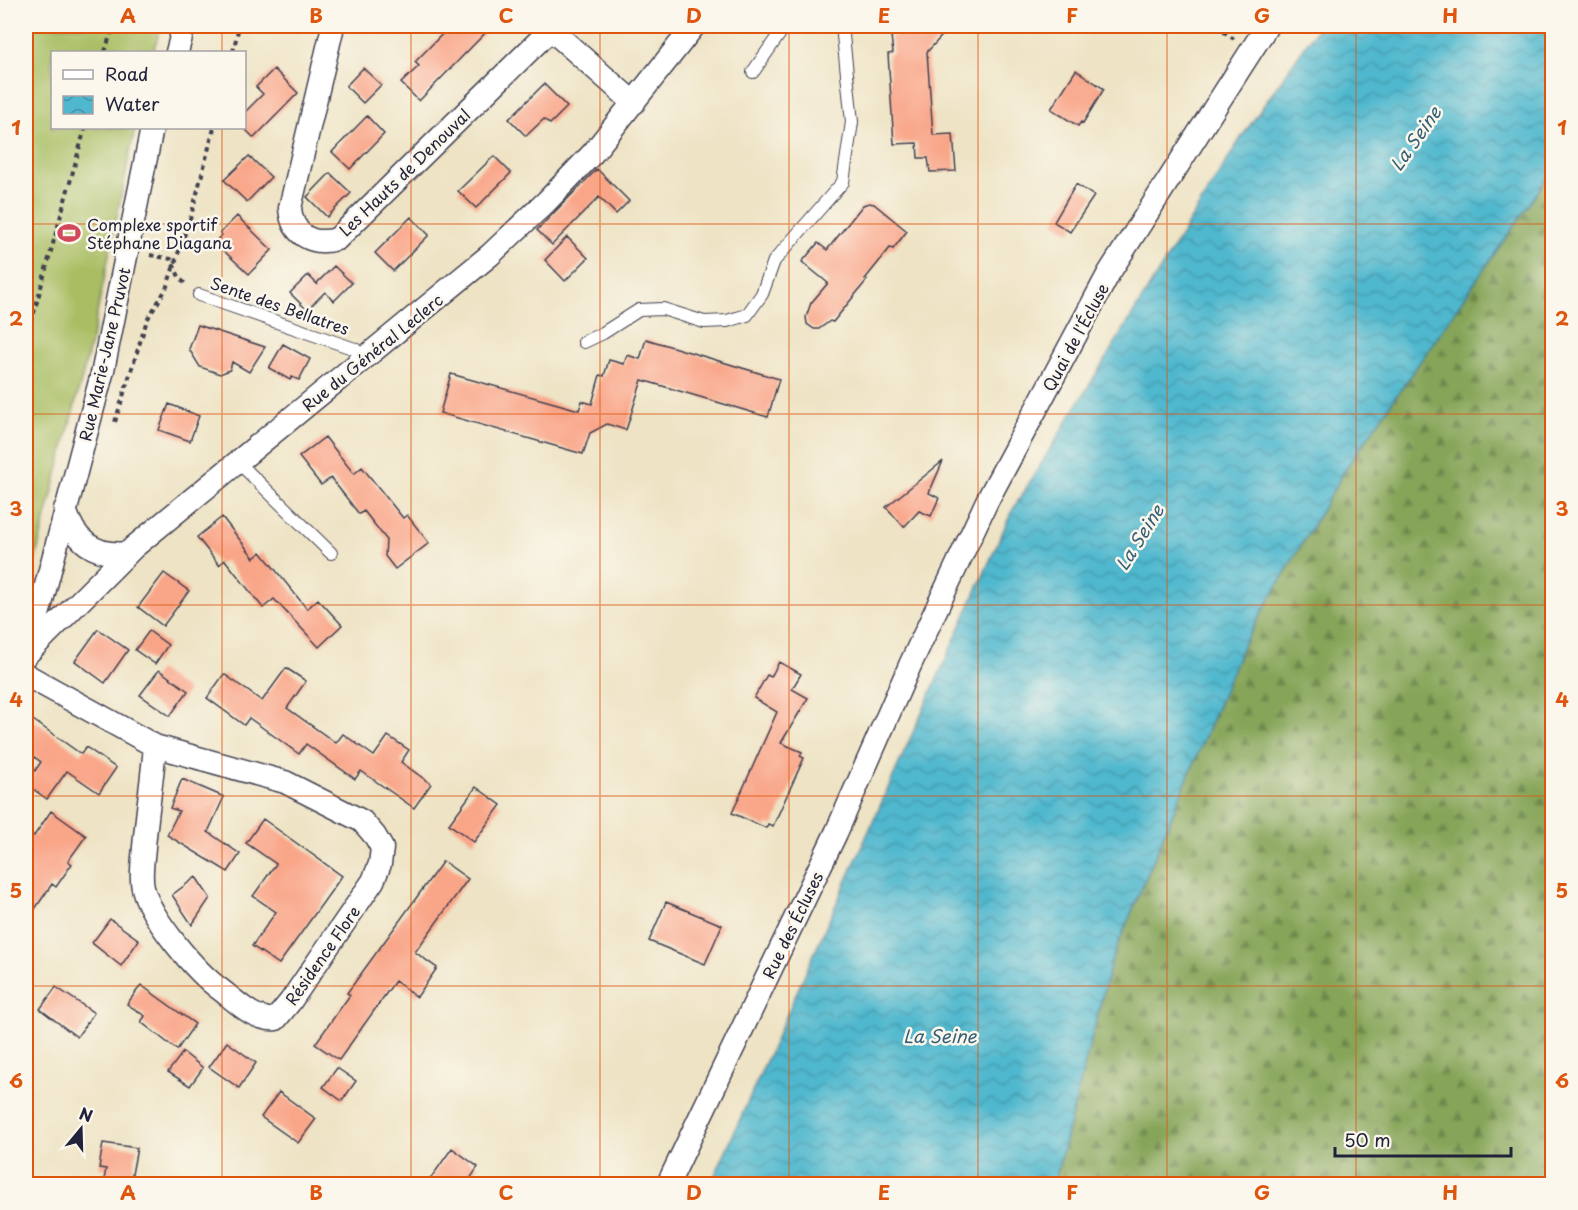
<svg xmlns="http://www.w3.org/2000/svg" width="1578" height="1210" font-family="'Playpen Sans',sans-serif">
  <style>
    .forest { fill: url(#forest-firs); stroke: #54644a; stroke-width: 1.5 }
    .garden { fill: #a9be63; stroke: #66704f; stroke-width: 1.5 }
    .water { fill: url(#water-waves); stroke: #396d84; stroke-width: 1.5 }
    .building { fill: #f9a588 }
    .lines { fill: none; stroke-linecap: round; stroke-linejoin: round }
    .service-casing { stroke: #413f50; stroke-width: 14 }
    .minor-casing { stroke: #413f50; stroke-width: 25 }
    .path { stroke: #413f50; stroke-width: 4; stroke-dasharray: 4.5 4.5; stroke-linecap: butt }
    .service { stroke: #fff; stroke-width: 12 }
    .minor { stroke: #fff; stroke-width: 22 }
    .grid { fill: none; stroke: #de560e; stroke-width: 1.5; stroke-opacity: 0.55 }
    .labels { text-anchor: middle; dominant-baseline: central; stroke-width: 5; stroke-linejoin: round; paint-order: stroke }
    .street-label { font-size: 16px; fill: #22223b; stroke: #fbf7ec }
    .poi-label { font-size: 16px; fill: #22223b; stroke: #fbf7ec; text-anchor: start }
    .water-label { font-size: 18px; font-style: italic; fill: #345e76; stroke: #fbf7ec }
    .neatline { fill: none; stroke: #de560e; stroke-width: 2 }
    .grid-label { font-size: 20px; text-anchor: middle; font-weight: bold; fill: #de560e }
  </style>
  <defs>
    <pattern id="forest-firs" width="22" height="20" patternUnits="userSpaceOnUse" patternTransform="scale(1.5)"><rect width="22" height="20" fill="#86a559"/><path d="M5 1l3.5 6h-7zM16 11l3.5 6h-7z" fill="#6d864b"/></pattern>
    <pattern id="water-waves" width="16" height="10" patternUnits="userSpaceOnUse" patternTransform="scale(1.5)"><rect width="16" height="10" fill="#50b8ce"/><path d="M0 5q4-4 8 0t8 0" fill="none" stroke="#4295a8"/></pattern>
  </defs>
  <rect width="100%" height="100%" fill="#fbf7ec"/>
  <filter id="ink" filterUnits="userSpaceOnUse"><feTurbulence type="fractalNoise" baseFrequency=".0167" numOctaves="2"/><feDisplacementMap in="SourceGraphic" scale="12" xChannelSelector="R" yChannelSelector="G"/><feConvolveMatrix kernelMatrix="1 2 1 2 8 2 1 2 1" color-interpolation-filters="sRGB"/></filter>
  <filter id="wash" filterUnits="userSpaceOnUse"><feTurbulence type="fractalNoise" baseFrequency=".008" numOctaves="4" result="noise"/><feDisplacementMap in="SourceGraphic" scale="24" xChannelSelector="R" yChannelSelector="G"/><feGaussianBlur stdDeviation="1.35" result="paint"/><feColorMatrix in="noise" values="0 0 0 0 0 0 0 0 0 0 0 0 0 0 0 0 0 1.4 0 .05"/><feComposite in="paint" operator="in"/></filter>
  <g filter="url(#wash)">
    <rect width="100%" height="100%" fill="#eee3c4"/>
    <path class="forest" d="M1552,171V1184H1054L1112,959L1244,643L1345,470Z"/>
    <path class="garden" d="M26,26H161L153,52H52V128H135L92,338L26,595Z"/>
    <path class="water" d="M1319,26H1552V171L1345,470L1244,643L1112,959L1054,1184H711L1012,511L1239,141Z"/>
    <g id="blocks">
      <path class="building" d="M450,26H492L419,101L401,83L419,66L415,62Z
        M904,26H951L927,52L933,135L953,134L956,171L930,172L928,158H918L917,143L894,144L888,54L893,53L891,36L904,34Z
        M363,68L381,85L363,103L346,86Z
        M274,69L298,93L254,138L244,128V113L263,94L256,87Z
        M1076,70L1104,89L1083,123L1081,122L1078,126L1051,109Z
        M544,84L567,107L550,124L544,119L526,136L509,119Z
        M367,116L384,134L350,169L332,152Z
        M249,156L271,177L247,202L224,180Z
        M494,156L511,173L476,208L458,191Z
        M597,169L629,201L616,214L599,197L552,245L537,230Z
        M330,173L351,193L327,217L307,197Z
        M1076,184L1094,196L1070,232L1054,222Z
        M869,203L874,204L907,231L893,249L890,248L865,279L867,280L833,322L830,321L819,329H814L807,324L806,317L811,303L828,283L802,262L818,243L827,250L863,205Z
        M237,216L272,250L249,274L214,242L222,235L220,233Z
        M411,217L429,235L393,271L375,253Z
        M567,237L588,258L565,281L545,260Z
        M334,266L352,283L334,301L325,292L307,310L290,293L308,275L318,285L317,283Z
        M198,325L265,347L249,372L232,362L230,370L220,374L200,367L189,349Z
        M646,339L779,379L768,417L642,380L626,430L607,424L590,433L583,454L440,413L451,374L579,410L582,401L592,404L600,375L604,376L609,360L624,364L627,355L640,359Z
        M283,344L310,359L299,380L292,377L290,380L269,368Z
        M169,404L199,416L190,441L159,430Z
        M325,437L354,474L362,467L403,518L407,515L429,543L395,569L385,556L386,539L364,511L359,514L331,478L321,485L299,457Z
        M943,461L929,493L939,498L931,516L919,511L904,527L886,507Z
        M222,517L254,558L261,552L307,609L318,599L342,625L319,647L274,599L263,608L225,560L219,565L197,537Z
        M164,573L189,591L163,626L138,607Z
        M98,629L128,650L105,683L75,661Z
        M149,631L168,645L155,664L135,650Z
        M779,662L801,674L792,689L808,698L781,743L802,752L800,756L804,758L773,826L768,824L766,828L732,813L777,712L754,698L767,675L771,677Z
        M286,668L306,681L287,708L336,743L343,734L374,756L388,736L409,750L401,762L431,784L414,808L361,771L355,779L306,744L299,754L249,718L244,725L207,698L224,674L262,701Z
        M159,670L188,691L170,716L140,695Z
        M26,715L81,754L86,747L116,768L99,793L67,771L47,799L26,784L41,762L26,751Z
        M182,779L224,797L208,832L240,854L228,872L167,835L179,811L170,808Z
        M476,787L501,805L474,842L449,824Z
        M51,811L86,836L68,861L72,864L56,887L52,884L26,922V831L34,836Z
        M263,819L342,876L279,964L252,946L276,912L253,896L276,864L246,843Z
        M443,861L468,879L415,952L437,968L417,997L395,981L339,1060L315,1044L350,995L347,993Z
        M196,877L210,898L192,925L172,895Z
        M666,902L722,925L705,964L649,941Z
        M110,919L139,940L121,966L92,943Z
        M141,985L195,1024L177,1050L141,1022L145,1016L127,1004Z
        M56,987L94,1013L77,1037L40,1009Z
        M227,1042L256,1063L239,1088L209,1067Z
        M183,1052L203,1068L190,1086L168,1072Z
        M337,1068L356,1081L342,1101L323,1087Z
        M279,1092L316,1119L298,1143L261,1117Z
        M103,1143L137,1148L130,1185H103L106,1169L99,1168Z
        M452,1148L478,1167L466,1185H426Z"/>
    </g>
  </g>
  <g filter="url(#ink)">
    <use href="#blocks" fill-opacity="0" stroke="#413f50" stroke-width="1.5"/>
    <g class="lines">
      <g class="service-casing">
        <path id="service" d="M753,72L785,26
          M199,295L355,349L364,359
          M584,342L603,333L639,310L663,309L704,322L727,321L747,315L762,294L774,261L843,182L852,122L842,26
          M238,462L331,553"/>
      </g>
      <g class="minor-casing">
        <path id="minor" d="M333,26L290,208C292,235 312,246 337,239L551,29
          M547,26L634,103
          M177,52L184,26
          M65,509C74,540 94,557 128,553
          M26,650L40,608L103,370L152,128
          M26,655L134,547L490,255L547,201L593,153L694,26
          M26,675L155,746L285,782L362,821L375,836L382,848L380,864L373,881L290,1002L276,1019C254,1021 237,1002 221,990C196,972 150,918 143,888C140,876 143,860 144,847C147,813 152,780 155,746
          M668,1184L836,833L911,663L987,501L1109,273L1267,26"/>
      </g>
      <path class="path" d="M1216,26L1234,39
        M105,52L113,26
        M233,52L239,26
        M150,255L171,259L180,279L187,285
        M26,314L33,316
        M26,330L33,316L85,128
        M115,422L147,320L166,289L191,216L214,128"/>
      <use href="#service" class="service"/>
      <use href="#minor" class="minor"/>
    </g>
  </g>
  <path class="grid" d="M222,26V52M411,26V1184M600,26V1184M789,26V1184M978,26V1184M1167,26V1184M1356,26V1184M222,128V1184M26,224H1552M26,414H1552M26,605H1552M26,796H1552M26,986H1552"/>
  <defs>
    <g id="stadium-bare" transform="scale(1.8)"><path d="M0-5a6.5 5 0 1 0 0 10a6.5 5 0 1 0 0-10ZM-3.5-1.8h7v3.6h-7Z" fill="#d1495b" stroke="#fbf7ec" stroke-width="2.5" paint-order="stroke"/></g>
  </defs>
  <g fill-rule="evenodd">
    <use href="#stadium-bare" x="69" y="233"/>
  </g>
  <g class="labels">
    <g class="street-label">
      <text transform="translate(404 172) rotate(-44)">Les Hauts de Denouval</text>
      <text transform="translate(280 305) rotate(19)">Sente des Bellatres</text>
      <text transform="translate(1075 337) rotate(-62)">Quai de l'Écluse</text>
      <text transform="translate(372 352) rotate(-39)">Rue du Général Leclerc</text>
      <text transform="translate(104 354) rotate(-77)">Rue Marie-Jane Pruvot</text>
      <text transform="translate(792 925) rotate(-64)">Rue des Écluses</text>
      <text transform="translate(322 955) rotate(-55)">Résidence Flore</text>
    </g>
    <g class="poi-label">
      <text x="87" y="224">Complexe sportif<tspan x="87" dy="18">Stéphane Diagana</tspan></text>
    </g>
    <g class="water-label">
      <text transform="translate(1415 138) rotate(-55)">La Seine</text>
      <text transform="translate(1139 537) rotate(-58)">La Seine</text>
      <text x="940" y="1035">La Seine</text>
    </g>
  </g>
  <rect width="1578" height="1210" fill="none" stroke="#fbf7ec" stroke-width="66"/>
  <rect x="51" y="51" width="195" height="78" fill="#fbf7ec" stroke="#a4a2a5" stroke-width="1.5"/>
  <rect x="63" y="70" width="30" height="9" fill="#ffffff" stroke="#a4a2a5" stroke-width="1.5"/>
  <text x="105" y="81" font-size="18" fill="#22223b">Road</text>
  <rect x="63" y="96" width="30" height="18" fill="url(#water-waves)" stroke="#a4a2a5" stroke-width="1.5"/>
  <text x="105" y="111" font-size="18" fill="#22223b">Water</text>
  <g transform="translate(81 1129) rotate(19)" stroke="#fbf7ec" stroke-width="4.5" paint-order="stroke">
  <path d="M0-4.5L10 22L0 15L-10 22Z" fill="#22223b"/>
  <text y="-9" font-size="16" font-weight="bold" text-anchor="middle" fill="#22223b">N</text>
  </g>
  <path d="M1335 1147v9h176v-9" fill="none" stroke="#22223b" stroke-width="3"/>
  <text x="1344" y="1147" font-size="18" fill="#22223b" stroke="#fbf7ec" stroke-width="4.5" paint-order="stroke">50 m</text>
  <rect x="33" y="33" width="1512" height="1144" class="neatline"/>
  <g class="grid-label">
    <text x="128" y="23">A</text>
    <text x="316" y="23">B</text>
    <text x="506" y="23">C</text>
    <text x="694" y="23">D</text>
    <text x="884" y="23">E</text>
    <text x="1072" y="23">F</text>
    <text x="1262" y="23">G</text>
    <text x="1450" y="23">H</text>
    <text x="16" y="135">1</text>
    <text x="1562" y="135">1</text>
    <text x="16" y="326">2</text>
    <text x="1562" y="326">2</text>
    <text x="16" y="516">3</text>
    <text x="1562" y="516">3</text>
    <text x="16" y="707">4</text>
    <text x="1562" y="707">4</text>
    <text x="16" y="898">5</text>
    <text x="1562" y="898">5</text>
    <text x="16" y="1088">6</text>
    <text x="1562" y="1088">6</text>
    <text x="128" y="1200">A</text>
    <text x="316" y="1200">B</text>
    <text x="506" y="1200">C</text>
    <text x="694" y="1200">D</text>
    <text x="884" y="1200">E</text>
    <text x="1072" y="1200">F</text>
    <text x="1262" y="1200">G</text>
    <text x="1450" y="1200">H</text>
  </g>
</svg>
